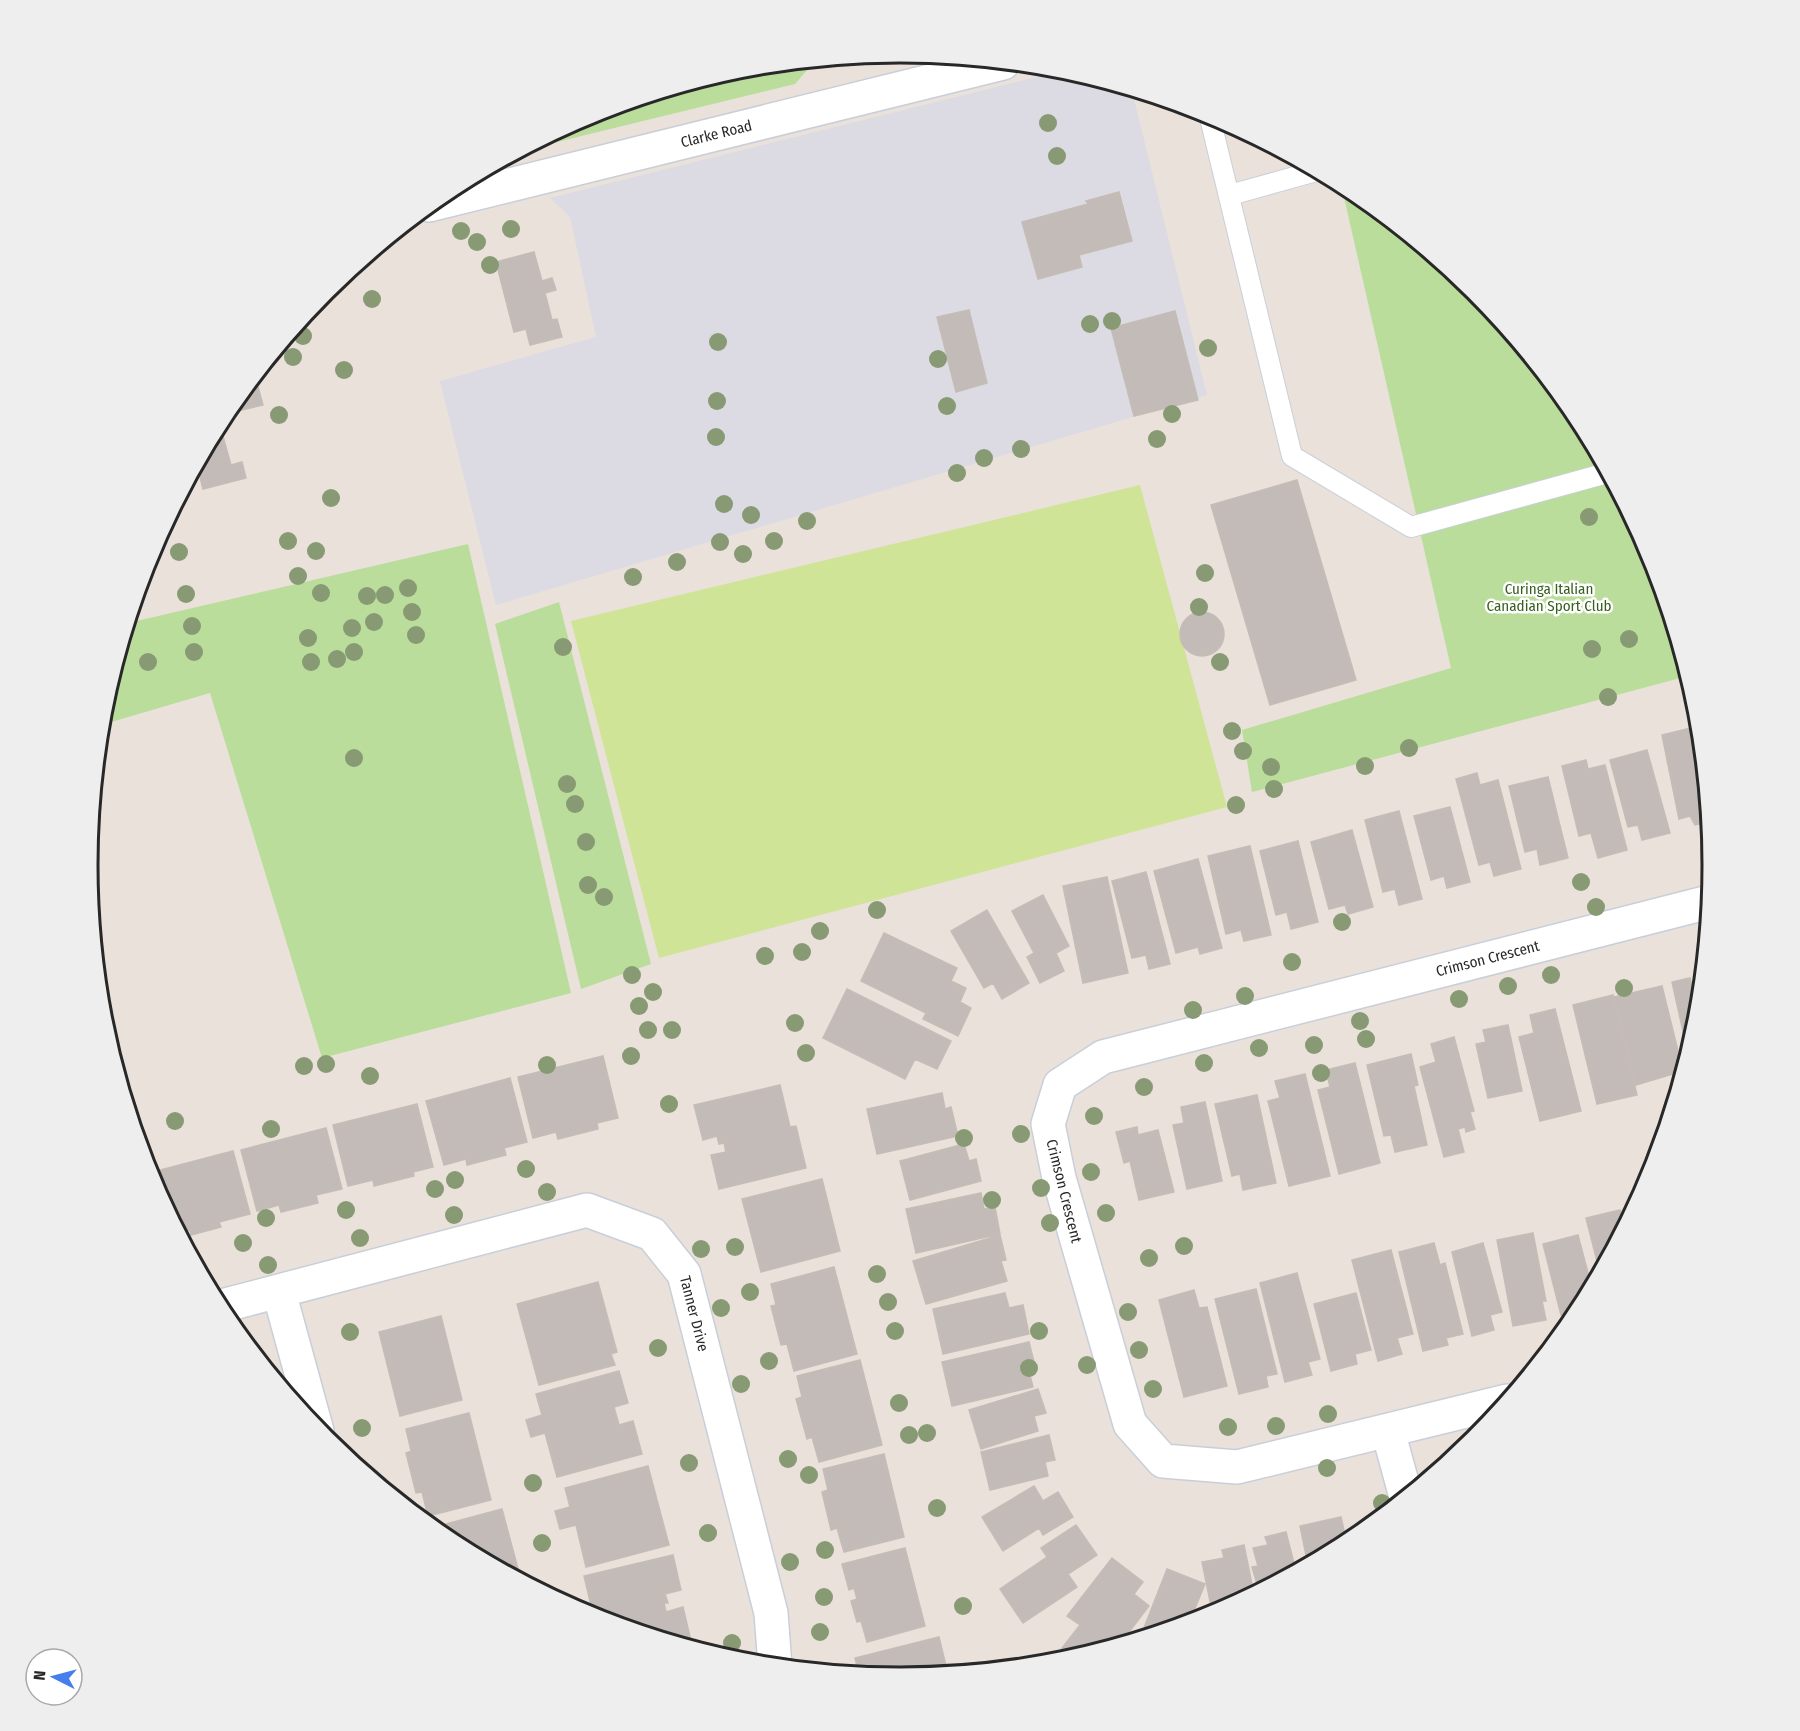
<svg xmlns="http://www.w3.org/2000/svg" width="1800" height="1731" font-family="'Fira Sans Condensed',sans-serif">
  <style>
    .industrial { fill: #dcdbe3 }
    .green { fill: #bbdd9b }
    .pitch { fill: #cfe497 }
    .building { fill: #c2bbb8; stroke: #c5bdb5; stroke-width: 1.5 }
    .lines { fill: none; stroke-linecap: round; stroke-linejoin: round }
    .lane-casing { stroke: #c9cfd9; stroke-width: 22 }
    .street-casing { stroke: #c9cfd9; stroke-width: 36 }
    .secondary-casing { stroke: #c9cfd9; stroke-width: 36 }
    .lane { stroke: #fff; stroke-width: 20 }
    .street { stroke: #fff; stroke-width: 33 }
    .secondary { stroke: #fff; stroke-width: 33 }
    .tree { fill: #879a73 }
    .labels { text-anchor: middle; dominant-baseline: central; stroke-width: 5; stroke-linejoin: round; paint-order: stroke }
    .street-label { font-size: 15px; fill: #282828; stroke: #fff }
    .park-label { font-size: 15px; fill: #365f1e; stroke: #fff }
    .rim { fill: none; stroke: #282828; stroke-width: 3 }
  </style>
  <rect width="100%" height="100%" fill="#eae1db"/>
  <path class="industrial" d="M1064,70L1132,91L1207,395L496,605L440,381L596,337L570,217L550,198Z"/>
  <path class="green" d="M815,61L795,84L520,151L589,114L742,68Z
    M1341,184L1352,190L1475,291L1576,414L1651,555L1688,676L1252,792L1242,730L1451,668Z
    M468,544L571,993L322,1058L210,693L101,725L103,707L128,623Z
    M559,602L651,964L581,989L495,624Z"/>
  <path class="pitch" d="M1140,485L1227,807L659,958L571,621Z"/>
  <path class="building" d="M1119,192L1132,241L1079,255L1082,267L1038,279L1022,222L1088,204L1086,201Z
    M534,252L542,281L552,278L556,290L545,293L552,320L557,319L562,337L530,345L526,329L514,332L496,262Z
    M969,310L987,383L956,392L937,317Z
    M1175,311L1198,400L1134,416L1111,328Z
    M255,376L263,405L224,414Z
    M222,433L231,465L242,462L246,478L203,489L197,465L212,436Z
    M1297,480L1356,680L1270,705L1211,505Z
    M1180 634a22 22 0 1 1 44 0a22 22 0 1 1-44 0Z
    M1699,726L1709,822L1695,825L1690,816L1679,819L1662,735Z
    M1647,750L1670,833L1642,840L1638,825L1628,827L1610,760Z
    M1586,760L1588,769L1605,765L1627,850L1598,858L1591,833L1579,836L1562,766Z
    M1477,773L1480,785L1498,780L1521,869L1494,876L1490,862L1479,865L1456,779Z
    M1548,777L1568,858L1540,865L1537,849L1525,852L1509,786Z
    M1450,807L1470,882L1447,888L1444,876L1431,880L1414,816Z
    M1399,811L1422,899L1399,905L1395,889L1383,892L1365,820Z
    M1352,830L1373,907L1348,914L1345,905L1329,909L1311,842Z
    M1298,841L1318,922L1291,929L1287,912L1276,915L1260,851Z
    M1250,846L1271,935L1244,941L1241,930L1226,934L1208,856Z
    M1198,859L1222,948L1200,954L1198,947L1176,953L1154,871Z
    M1146,872L1170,964L1149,969L1146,955L1132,958L1112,881Z
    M1107,877L1128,973L1083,983L1063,886Z
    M1043,895L1069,946L1056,953L1064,971L1040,983L1027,957L1034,953L1012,911Z
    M987,910L1029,983L1002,999L993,983L984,988L951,931Z
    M884,933L957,968L951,981L966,988L960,1002L971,1008L958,1036L923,1019L926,1013L861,981Z
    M1690,978L1695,999L1700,997L1697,1024L1688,1054L1672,982Z
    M1662,986L1683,1071L1636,1085L1614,997Z
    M847,989L951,1041L937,1069L915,1059L905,1079L823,1038Z
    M1613,995L1637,1095L1597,1104L1573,1005Z
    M1555,1009L1581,1111L1540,1121L1519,1037L1534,1033L1530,1015Z
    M1508,1025L1522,1091L1488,1098L1476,1044L1486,1042L1483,1030Z
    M1454,1037L1474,1111L1470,1112L1475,1129L1466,1132L1465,1127L1458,1129L1464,1152L1444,1157L1420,1067L1436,1062L1431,1044Z
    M1411,1054L1418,1085L1414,1086L1427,1145L1395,1152L1391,1135L1384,1136L1367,1065Z
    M603,1056L618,1118L597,1123L598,1129L558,1139L556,1132L533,1138L518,1077Z
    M1355,1063L1380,1163L1339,1174L1318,1090L1330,1087L1326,1070Z
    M1305,1074L1330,1176L1289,1186L1268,1101L1280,1098L1275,1081Z
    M510,1078L527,1142L504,1148L506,1155L467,1165L466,1159L444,1165L426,1101Z
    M780,1085L790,1127L796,1126L806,1168L719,1189L711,1155L726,1152L724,1143L719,1144L717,1136L703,1140L694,1105Z
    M942,1093L945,1109L951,1107L958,1136L877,1154L867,1109Z
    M1257,1095L1276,1183L1243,1190L1240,1174L1232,1176L1215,1104Z
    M1205,1102L1222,1181L1187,1189L1173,1125L1184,1123L1181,1107Z
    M417,1104L433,1167L413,1172L414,1176L374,1186L373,1180L348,1186L333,1125Z
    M1137,1127L1138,1135L1158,1130L1174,1192L1139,1200L1130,1161L1124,1163L1116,1132Z
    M326,1128L342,1189L316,1195L318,1203L281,1212L279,1205L257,1211L241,1150Z
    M964,1144L969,1161L976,1159L981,1181L910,1200L900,1161Z
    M233,1151L250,1214L219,1222L221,1227L191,1235L190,1230L179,1233L149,1173Z
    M822,1179L840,1251L761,1272L742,1199Z
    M981,1193L984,1209L995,1207L1000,1234L916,1253L906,1209Z
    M1620,1210L1624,1227L1600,1273L1586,1218Z
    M1533,1233L1546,1301H1542L1546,1320L1513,1326L1497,1240Z
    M1000,1235L1006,1260L1001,1261L1007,1281L926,1304L913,1261Z
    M1578,1235L1592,1288L1579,1311L1561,1315L1543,1244Z
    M1434,1243L1440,1265L1445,1263L1463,1334L1446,1338L1448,1345L1423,1351L1399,1252Z
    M1483,1243L1502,1312L1490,1315L1494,1330L1472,1336L1452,1252Z
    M1391,1250L1413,1334L1397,1338L1402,1354L1378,1361L1352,1260Z
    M834,1267L857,1354L794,1371L787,1344L781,1345L771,1306L776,1305L771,1284Z
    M1297,1273L1320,1359L1308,1362L1312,1375L1285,1382L1260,1283Z
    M598,1282L617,1352L611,1354L615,1365L539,1385L517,1304Z
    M1256,1289L1277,1374L1266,1376L1268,1387L1239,1394L1215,1299Z
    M1194,1290L1199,1308L1207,1307L1227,1386L1184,1397L1159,1300Z
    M1005,1293L1009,1308L1023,1305L1029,1334L943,1354L933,1309Z
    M1356,1293L1371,1350L1355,1354L1357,1364L1331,1371L1314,1304Z
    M441,1316L462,1400L400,1416L379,1332Z
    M1029,1342L1034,1362L1027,1363L1033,1387L952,1406L942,1362Z
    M860,1360L882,1445L819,1462L812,1437L807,1439L796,1399L802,1397L797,1376Z
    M619,1371L628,1403L614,1407L619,1425L633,1421L642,1454L557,1477L545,1433L531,1437L526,1420L542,1415L536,1394Z
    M1038,1389L1046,1413L1034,1416L1038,1431L981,1449L969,1410Z
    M469,1413L491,1500L428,1516L422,1492L416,1493L406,1453L411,1451L406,1429Z
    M1049,1435L1055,1460L1045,1462L1048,1476L990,1490L981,1452Z
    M884,1454L904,1537L844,1552L837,1528L831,1530L822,1492L828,1490L823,1469Z
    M648,1466L669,1545L586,1567L576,1525L560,1529L555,1511L570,1507L565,1488Z
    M1034,1486L1043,1501L1058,1492L1073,1517L1043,1535L1039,1528L1003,1551L982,1517Z
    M502,1509L521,1580L448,1541L431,1528Z
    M1341,1517L1347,1544L1308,1565L1300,1526Z
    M1076,1525L1097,1555L1068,1574L1077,1587L1023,1623L1000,1589L1047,1557L1041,1548Z
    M1286,1532L1296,1571L1259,1591L1252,1567L1258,1566L1253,1548L1268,1545L1265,1537Z
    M1244,1545L1254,1594L1213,1616L1202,1562L1224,1558L1222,1550Z
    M905,1548L925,1626L867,1642L861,1621L857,1622L851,1601L857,1599L854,1588L849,1590L842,1564Z
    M673,1555L681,1590L665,1594L668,1603H664L666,1612L683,1607L691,1641L679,1644L594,1618L584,1576Z
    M1112,1558L1143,1582L1134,1594L1149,1606L1123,1640L1124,1643L1069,1660L1059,1652L1080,1625L1067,1616Z
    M1167,1569L1205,1584L1189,1623L1140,1638Z
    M939,1637L948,1674L900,1678L859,1674L855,1658Z"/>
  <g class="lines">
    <g class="lane-casing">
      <path id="lane" d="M1209,114L1292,456L1411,527L1607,473
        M1230,195L1316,171"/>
    </g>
    <g class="street-casing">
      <g id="street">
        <path d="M279,1292L317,1431"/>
        <path id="s1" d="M218,1307L587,1210L652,1234L684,1274L771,1613L775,1666"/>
        <path id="s2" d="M1507,1401L1237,1467L1163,1461L1130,1424L1059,1178L1048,1124L1060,1085L1103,1057L1709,902"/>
        <path d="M1388,1431L1406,1497"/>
      </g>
    </g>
    <g class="secondary-casing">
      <g id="secondary">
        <path id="s3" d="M429,205L1003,63"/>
      </g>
    </g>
    <use href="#lane" class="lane"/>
    <use href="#street" class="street"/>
    <use href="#secondary" class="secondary"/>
  </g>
  <g class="tree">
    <circle cx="1048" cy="123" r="9"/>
    <circle cx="1057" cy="156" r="9"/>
    <circle cx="511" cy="229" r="9"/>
    <circle cx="461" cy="231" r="9"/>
    <circle cx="477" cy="242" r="9"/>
    <circle cx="490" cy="265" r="9"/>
    <circle cx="372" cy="299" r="9"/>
    <circle cx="1112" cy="321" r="9"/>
    <circle cx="1090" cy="324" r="9"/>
    <circle cx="303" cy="336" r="9"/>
    <circle cx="718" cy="342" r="9"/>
    <circle cx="1208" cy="348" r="9"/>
    <circle cx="293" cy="357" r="9"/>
    <circle cx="938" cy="359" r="9"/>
    <circle cx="344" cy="370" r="9"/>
    <circle cx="717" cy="401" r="9"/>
    <circle cx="947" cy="406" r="9"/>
    <circle cx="1172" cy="414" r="9"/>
    <circle cx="279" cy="415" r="9"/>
    <circle cx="716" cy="437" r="9"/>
    <circle cx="1157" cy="439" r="9"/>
    <circle cx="1021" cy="449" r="9"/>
    <circle cx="984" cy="458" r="9"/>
    <circle cx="957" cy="473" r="9"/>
    <circle cx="331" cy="498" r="9"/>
    <circle cx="724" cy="504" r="9"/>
    <circle cx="751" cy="515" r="9"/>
    <circle cx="1589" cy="517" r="9"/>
    <circle cx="807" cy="521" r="9"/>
    <circle cx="288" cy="541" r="9"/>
    <circle cx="774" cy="541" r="9"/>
    <circle cx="720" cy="542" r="9"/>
    <circle cx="316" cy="551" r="9"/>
    <circle cx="179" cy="552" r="9"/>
    <circle cx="743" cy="554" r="9"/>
    <circle cx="677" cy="562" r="9"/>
    <circle cx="1205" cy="573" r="9"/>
    <circle cx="298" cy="576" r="9"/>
    <circle cx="633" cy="577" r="9"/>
    <circle cx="408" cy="588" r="9"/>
    <circle cx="321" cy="593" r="9"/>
    <circle cx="186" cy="594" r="9"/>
    <circle cx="385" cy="595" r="9"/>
    <circle cx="367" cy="596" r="9"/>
    <circle cx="1199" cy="607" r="9"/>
    <circle cx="412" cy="612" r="9"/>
    <circle cx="374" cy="622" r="9"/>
    <circle cx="192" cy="626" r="9"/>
    <circle cx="352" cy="628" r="9"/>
    <circle cx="416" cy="635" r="9"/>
    <circle cx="308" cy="638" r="9"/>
    <circle cx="1629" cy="639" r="9"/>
    <circle cx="563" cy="647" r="9"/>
    <circle cx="1592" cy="649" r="9"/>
    <circle cx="194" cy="652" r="9"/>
    <circle cx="354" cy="652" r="9"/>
    <circle cx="337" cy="659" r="9"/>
    <circle cx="148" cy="662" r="9"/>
    <circle cx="311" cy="662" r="9"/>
    <circle cx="1220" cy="662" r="9"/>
    <circle cx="1608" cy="697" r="9"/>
    <circle cx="1232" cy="731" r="9"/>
    <circle cx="1409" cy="748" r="9"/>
    <circle cx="1243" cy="751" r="9"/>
    <circle cx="354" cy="758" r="9"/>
    <circle cx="1365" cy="766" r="9"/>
    <circle cx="1271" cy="767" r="9"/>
    <circle cx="567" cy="784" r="9"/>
    <circle cx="1274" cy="789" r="9"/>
    <circle cx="575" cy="804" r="9"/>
    <circle cx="1236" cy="805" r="9"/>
    <circle cx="586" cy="842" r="9"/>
    <circle cx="1581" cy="882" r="9"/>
    <circle cx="588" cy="885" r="9"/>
    <circle cx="604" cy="897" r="9"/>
    <circle cx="1596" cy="907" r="9"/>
    <circle cx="877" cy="910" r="9"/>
    <circle cx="1342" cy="922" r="9"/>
    <circle cx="820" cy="931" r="9"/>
    <circle cx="802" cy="952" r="9"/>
    <circle cx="765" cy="956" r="9"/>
    <circle cx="1292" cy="962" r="9"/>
    <circle cx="632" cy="975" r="9"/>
    <circle cx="1551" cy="975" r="9"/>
    <circle cx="1508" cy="986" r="9"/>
    <circle cx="1624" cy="988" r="9"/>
    <circle cx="653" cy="992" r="9"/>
    <circle cx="1245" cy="996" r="9"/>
    <circle cx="1459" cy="999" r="9"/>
    <circle cx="639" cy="1006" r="9"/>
    <circle cx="1193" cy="1010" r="9"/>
    <circle cx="1360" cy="1021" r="9"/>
    <circle cx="795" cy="1023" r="9"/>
    <circle cx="648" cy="1030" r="9"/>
    <circle cx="672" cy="1030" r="9"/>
    <circle cx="1366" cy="1039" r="9"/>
    <circle cx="1314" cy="1045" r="9"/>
    <circle cx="1259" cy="1048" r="9"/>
    <circle cx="806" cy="1053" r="9"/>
    <circle cx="631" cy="1056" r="9"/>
    <circle cx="1204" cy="1063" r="9"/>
    <circle cx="326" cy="1064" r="9"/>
    <circle cx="547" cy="1065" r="9"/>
    <circle cx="304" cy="1066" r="9"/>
    <circle cx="1321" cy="1073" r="9"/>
    <circle cx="370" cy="1076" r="9"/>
    <circle cx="1144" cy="1087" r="9"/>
    <circle cx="669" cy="1104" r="9"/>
    <circle cx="1094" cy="1116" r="9"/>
    <circle cx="175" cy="1121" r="9"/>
    <circle cx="271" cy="1129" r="9"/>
    <circle cx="1021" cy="1134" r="9"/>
    <circle cx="964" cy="1138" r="9"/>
    <circle cx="526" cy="1169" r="9"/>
    <circle cx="1091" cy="1172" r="9"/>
    <circle cx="455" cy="1180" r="9"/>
    <circle cx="1041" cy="1188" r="9"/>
    <circle cx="435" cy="1189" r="9"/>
    <circle cx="547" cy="1192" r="9"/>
    <circle cx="992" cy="1200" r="9"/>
    <circle cx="346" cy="1210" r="9"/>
    <circle cx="1106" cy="1213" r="9"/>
    <circle cx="454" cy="1215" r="9"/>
    <circle cx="266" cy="1218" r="9"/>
    <circle cx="1050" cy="1223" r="9"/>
    <circle cx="360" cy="1238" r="9"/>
    <circle cx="243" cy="1243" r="9"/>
    <circle cx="1184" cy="1246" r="9"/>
    <circle cx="735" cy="1247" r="9"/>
    <circle cx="701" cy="1249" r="9"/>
    <circle cx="1149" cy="1258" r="9"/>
    <circle cx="268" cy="1265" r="9"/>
    <circle cx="877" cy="1274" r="9"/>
    <circle cx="750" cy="1292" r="9"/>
    <circle cx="888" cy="1302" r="9"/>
    <circle cx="721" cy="1308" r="9"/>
    <circle cx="1128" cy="1312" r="9"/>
    <circle cx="895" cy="1331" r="9"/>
    <circle cx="1039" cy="1331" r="9"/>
    <circle cx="350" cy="1332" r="9"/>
    <circle cx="658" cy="1348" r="9"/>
    <circle cx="1139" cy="1350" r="9"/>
    <circle cx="769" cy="1361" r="9"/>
    <circle cx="1087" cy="1365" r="9"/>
    <circle cx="1029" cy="1368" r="9"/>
    <circle cx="741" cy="1384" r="9"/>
    <circle cx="1153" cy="1389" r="9"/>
    <circle cx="899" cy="1403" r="9"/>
    <circle cx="1328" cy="1414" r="9"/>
    <circle cx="1276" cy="1426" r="9"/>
    <circle cx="1228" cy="1427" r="9"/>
    <circle cx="362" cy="1428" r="9"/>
    <circle cx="927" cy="1433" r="9"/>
    <circle cx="909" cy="1435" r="9"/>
    <circle cx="788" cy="1459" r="9"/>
    <circle cx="689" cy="1463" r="9"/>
    <circle cx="1327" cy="1468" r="9"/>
    <circle cx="809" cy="1475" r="9"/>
    <circle cx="533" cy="1483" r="9"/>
    <circle cx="1382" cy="1503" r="9"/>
    <circle cx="937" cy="1508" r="9"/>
    <circle cx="708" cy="1533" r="9"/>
    <circle cx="542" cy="1543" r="9"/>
    <circle cx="825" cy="1550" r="9"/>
    <circle cx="790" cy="1562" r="9"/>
    <circle cx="824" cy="1597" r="9"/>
    <circle cx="963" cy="1606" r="9"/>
    <circle cx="820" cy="1632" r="9"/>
    <circle cx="732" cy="1643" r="9"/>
  </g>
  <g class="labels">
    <g class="street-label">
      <text stroke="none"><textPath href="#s3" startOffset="296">Clarke Road</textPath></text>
      <text stroke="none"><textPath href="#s2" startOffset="1202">Crimson Crescent</textPath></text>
      <text transform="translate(1064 1191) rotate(76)">Crimson Crescent</text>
      <text stroke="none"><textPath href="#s1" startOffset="543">Tanner Drive</textPath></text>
    </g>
    <g class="park-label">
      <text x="1549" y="589">Curinga Italian<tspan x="1549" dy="17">Canadian Sport Club</tspan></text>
    </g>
  </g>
  <path d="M0 0H1800V1731H0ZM98 865a802 802 0 1 1 1604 0a802 802 0 1 1-1604 0Z" fill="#eee" fill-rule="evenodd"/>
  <path class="rim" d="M98 865a802 802 0 1 1 1604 0a802 802 0 1 1-1604 0Z"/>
  <g transform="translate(54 1677) rotate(276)"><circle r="28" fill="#ffffff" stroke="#a9a9a9" stroke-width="1.5"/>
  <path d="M0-4.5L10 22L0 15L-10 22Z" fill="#457eed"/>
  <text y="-9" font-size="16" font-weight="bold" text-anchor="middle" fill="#282828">N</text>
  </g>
</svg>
